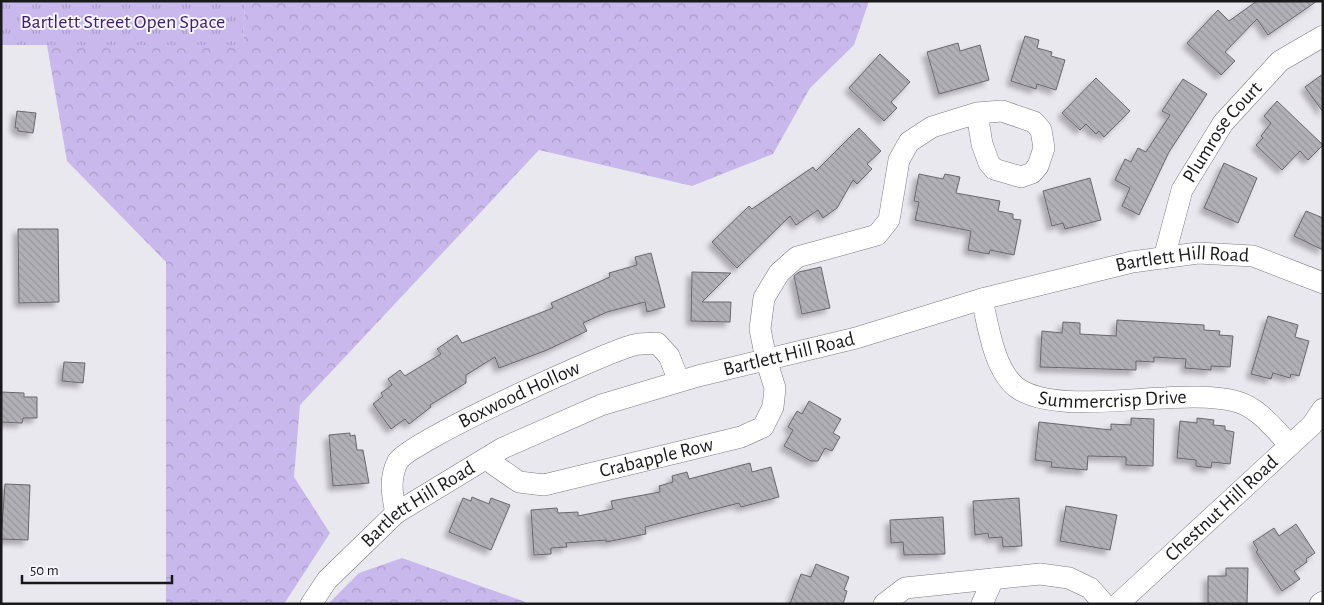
<svg xmlns="http://www.w3.org/2000/svg" width="1324" height="605" font-family="'Alegreya Sans',sans-serif">
  <style>
    .forest { fill: url(#forest-crowns) }
    .park { fill: url(#park-tufts) }
    .building { fill: url(#building-back-hatch); stroke: #69676d; filter: url(#shadow) }
    .lines { fill: none; stroke-linecap: round; stroke-linejoin: round }
    .minor-casing { stroke: #7c7b81; stroke-width: 22 }
    .minor { stroke: #fff; stroke-width: 21 }
    .labels { text-anchor: middle; dominant-baseline: central; stroke-width: 4; stroke-linejoin: round; paint-order: stroke }
    .park-label { font-size: 20px; fill: #402169; stroke: #f7f5fc }
    .street-label { font-size: 20px; fill: #19181b; stroke: #f7f5fc }
  </style>
  <defs>
    <pattern id="forest-crowns" width="20" height="18" patternUnits="userSpaceOnUse" patternTransform="scale(1.25)"><rect width="20" height="18" fill="#c8b8eb"/><path d="M2 6a3 3 0 1 1 6 0M12 15a3 3 0 1 1 6 0" fill="none" stroke="#ab9dc9"/></pattern>
    <pattern id="park-tufts" width="24" height="20" patternUnits="userSpaceOnUse" patternTransform="scale(1.25)"><rect width="24" height="20" fill="#c8b8eb"/><path d="M3 7l-1-3M5 7V3M7 7l1-3M15 17l-1-3M17 17v-4M19 17l1-3" fill="none" stroke="#ab9dc9"/></pattern>
    <pattern id="building-back-hatch" width="6" height="6" patternUnits="userSpaceOnUse" patternTransform="scale(1.25)"><rect width="6" height="6" fill="#b2b0b7"/><path d="M-1 5l2 2M0 0l6 6M5-1l2 2" fill="none" stroke="#98979d"/></pattern>
    <filter id="shadow"><feDropShadow dx="-4.5" dy="4.5" stdDeviation="2.5" flood-color="#0004"/></filter>
  </defs>
  <rect width="100%" height="100%" fill="#eae8ef"/>
  <path class="forest" d="M245,1H869L854,45L810,88L773,154L692,186L539,150L300,405L294,477L330,533L284,604H166V262L67,161L47,45H243Z
    M402,558L531,604H328L359,573Z"/>
  <path class="park" d="M1,1H245L243,45H1Z"/>
  <path class="building" d="M1257,1H1317L1268,35L1257,19L1225,52L1235,61L1221,75L1187,43L1218,10L1229,21Z
    M1025,36L1039,40L1037,48L1052,52L1051,56L1065,60L1056,90L1037,84L1036,89L1011,81Z
    M958,43L960,51L980,45L989,80L939,94L927,52Z
    M880,54L910,82L891,102L897,108L884,121L849,88Z
    M1323,74V112L1305,87Z
    M1096,78L1130,111L1104,137L1099,131L1096,134L1086,124L1080,130L1062,113Z
    M1183,79L1207,94L1169,152L1139,215L1122,206L1130,188L1115,180L1125,159L1131,162L1138,148L1146,152L1170,115L1162,111Z
    M1277,101L1323,145L1308,160L1300,151L1282,170L1256,145L1263,138L1261,136L1271,123L1264,116Z
    M17,111L36,113L33,133L18,131V128H15Z
    M859,128L881,151L867,164L872,169L857,184L853,180L837,208L823,218L818,210L796,225L790,216L737,268L712,242L749,206L752,209L813,167L816,171Z
    M1224,163L1257,178L1238,223L1204,208Z
    M919,174L943,179L945,174L960,177L956,193L1000,201L998,211L1013,214V219L1021,220L1014,255L990,250L989,254L968,250L971,231L915,220L919,202L914,201Z
    M1090,178L1101,220L1065,229L1063,223L1052,226L1043,191Z
    M1306,211L1323,218V250L1294,236Z
    M18,229H58L59,302L19,303Z
    M651,253L665,307L647,312L645,302L607,312L583,323L587,331L547,350L499,368L495,357L466,375V383L430,405L431,407L409,424L405,419L391,429L373,404L383,396L381,393L392,385L388,379L400,370L405,376L441,354L437,349L457,335L462,343L553,308L551,303L610,277L609,273L637,265L635,257Z
    M821,267L830,308L802,314L794,276L799,272Z
    M692,272L731,273L702,302H731L730,322L691,321Z
    M1268,316L1298,325L1295,337L1309,341L1299,376L1291,374L1290,378L1273,373L1271,379L1251,374Z
    M1117,320L1204,325V330L1220,331L1219,335L1233,336L1230,367L1211,366V370L1185,368L1186,359L1154,357V362L1136,361V370L1040,367L1042,331L1062,333L1063,322L1080,323V334L1116,336Z
    M64,362L85,363L83,383L62,381Z
    M1,392L24,393V397H37V418H23L22,423L1,422Z
    M809,401L841,419L833,433L840,437L832,451L825,448L818,461H811L784,446L793,430L788,427L797,411L802,414Z
    M1131,418L1154,419L1153,466L1126,465V457L1088,456L1087,470L1051,467L1052,462L1035,460L1039,422L1111,430V424L1131,425Z
    M1197,418L1214,420L1213,425L1225,426V430L1234,432L1230,464L1212,462L1211,468L1196,466V460L1177,458L1180,421L1197,423Z
    M350,433V436L355,435L357,450H363L369,483L333,486L329,435Z
    M750,463L752,472L771,467L779,497L741,507L739,503L645,527L646,534L606,542V540L566,543L567,547L551,548V554L534,555L531,510L557,508L558,513L578,512V516L613,509L611,501L660,492L659,486L673,482L672,476L687,472L689,479Z
    M5,484L30,485L28,540L1,539Z
    M472,497L489,504L491,498L510,505L491,550L449,532L463,498L471,501Z
    M1019,498L1022,546L1003,547L1002,537L989,538L988,533L975,535L973,501Z
    M1066,506L1117,515L1110,550L1060,541Z
    M943,517L945,554L904,555L903,542L891,543L890,520Z
    M1296,524L1315,553L1306,559L1307,562L1294,571L1300,579L1282,591L1256,552L1258,550L1253,542L1274,528L1279,536Z
    M816,564L849,577L844,590L847,591L843,604H790L801,574L811,577Z
    M1226,568H1248L1247,604H1208V576H1226Z"/>
  <g class="lines">
    <g class="minor-casing">
      <g id="minor">
        <path id="s1" d="M1164,258L1182,190L1223,123L1280,61L1323,36"/>
        <path id="s2" d="M982,299C988,326 994,369 1016,387C1059,420 1182,385 1238,402C1260,409 1274,429 1290,445"/>
        <path id="s3" d="M486,459L519,482L544,485L741,437L763,427L773,407L775,388L766,359L760,329L764,298L779,273L797,257L877,235L889,220L899,160L909,142L932,127L977,113L1002,111L1034,122L1041,130L1044,148L1038,166L1032,173L1021,177L994,169L989,163L982,144L977,113"/>
        <path id="s4" d="M396,513C392,495 389,478 398,461C407,443 605,352 634,345C641,343 650,344 657,343L669,356L679,381"/>
        <path id="s5" d="M311,604L327,580L396,513L503,448L601,405L698,376L856,338L982,299L1132,262L1198,253L1253,256L1323,283"/>
        <path d="M884,604L905,588L1040,574L1069,578L1090,588L1104,604"/>
        <path d="M982,604L993,579"/>
        <path id="s6" d="M1118,604L1312,425L1323,409"/>
        <path d="M1320,604L1323,602"/>
      </g>
    </g>
    <use href="#minor" class="minor"/>
  </g>
  <g class="labels">
    <g class="park-label">
      <text x="123" y="22">Bartlett Street Open Space</text>
    </g>
    <g class="street-label">
      <text stroke="none"><textPath href="#s1" startOffset="141">Plumrose Court</textPath></text>
      <text stroke="none"><textPath href="#s5" startOffset="958">Bartlett Hill Road</textPath></text>
      <text stroke="none"><textPath href="#s5" startOffset="552">Bartlett Hill Road</textPath></text>
      <text stroke="none"><textPath href="#s4" startOffset="192">Boxwood Hollow</textPath></text>
      <text stroke="none"><textPath href="#s2" startOffset="195">Summercrisp Drive</textPath></text>
      <text stroke="none"><textPath href="#s3" startOffset="181">Crabapple Row</textPath></text>
      <text stroke="none"><textPath href="#s5" startOffset="148">Bartlett Hill Road</textPath></text>
      <text stroke="none"><textPath href="#s6" startOffset="141">Chestnut Hill Road</textPath></text>
    </g>
  </g>
  <rect width="1324" height="605" fill="none" stroke="#19181b" stroke-width="5"/>
  <path d="M22 575v8h150v-8" fill="none" stroke="#19181b" stroke-width="2.5"/>
  <text x="30" y="575" font-size="15" fill="#19181b" stroke="#f7f5fc" stroke-width="4" paint-order="stroke">50 m</text>
</svg>
